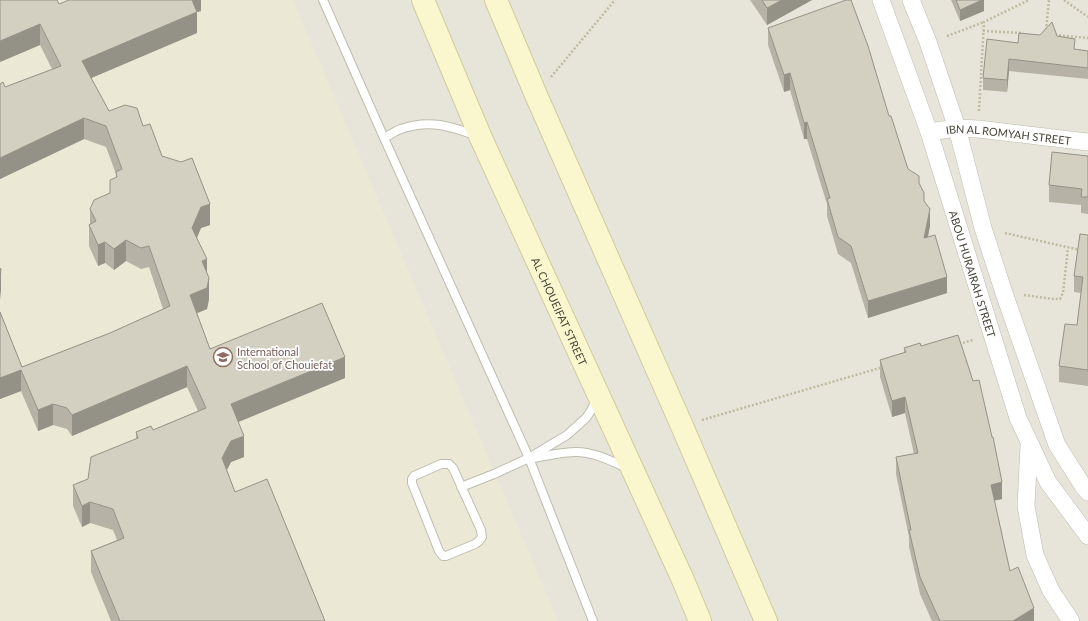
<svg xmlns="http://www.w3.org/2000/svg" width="1088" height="621" font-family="Lato,sans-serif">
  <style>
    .residential { fill: #e7e5d9 }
    .education { fill: #ebe9d6 }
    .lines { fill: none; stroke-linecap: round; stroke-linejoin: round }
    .lane-casing { stroke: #bebcae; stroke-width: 10 }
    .street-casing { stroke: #bebcae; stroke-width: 18 }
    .secondary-casing { stroke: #cfcb9e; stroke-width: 24 }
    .path { stroke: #bfbaa0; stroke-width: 2.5; stroke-dasharray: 2 2; stroke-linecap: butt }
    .lane { stroke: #fff; stroke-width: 8 }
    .street { stroke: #fff; stroke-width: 17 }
    .secondary { stroke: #faf7ce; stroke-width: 22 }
    .wall { fill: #b6b3a6 }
    .shaded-wall { fill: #949287 }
    .building { fill: #d4d0c1; stroke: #949287 }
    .labels { text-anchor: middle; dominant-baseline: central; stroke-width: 3.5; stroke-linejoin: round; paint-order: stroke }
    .street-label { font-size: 11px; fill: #474439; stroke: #fff }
    .education-label { font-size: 11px; fill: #785e54; stroke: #fff; text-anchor: start }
  </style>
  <rect width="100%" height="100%" fill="#f4f3ea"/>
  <path class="residential" d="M0,0H1088V621H0Z"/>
  <path class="education" d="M0,0H293L558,621H0Z"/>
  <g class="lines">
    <g class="lane-casing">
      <path id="lane" d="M323,0L384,138L529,458L593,621
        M384,138C390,135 395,131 401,129C429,119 451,126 477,136
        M532,458C547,456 561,452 576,452C594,452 611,461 627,468
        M441,464H449L453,468L481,530L482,537L479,541L475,544L446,556H443L439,551L412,483V479L414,476Z
        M461,487L494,474L529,458L557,441L567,435L586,418L592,409L596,399"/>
    </g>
    <g class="street-casing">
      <g id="street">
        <path id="s1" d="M881,0L929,132L1018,418L1048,482L1077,521L1088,536"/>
        <path d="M911,0L928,42L957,128L983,228L1004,293L1057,445L1083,486L1088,492"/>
        <path id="s2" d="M929,132L957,128L978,129L1088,142"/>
        <path d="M1029,446L1026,506L1035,555L1051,591L1071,621"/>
      </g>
    </g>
    <g class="secondary-casing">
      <g id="secondary">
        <path id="s3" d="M423,0L481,138L683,580L700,621"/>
        <path d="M496,0L536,95L682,426L766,621"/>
      </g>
    </g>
    <path class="path" d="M1064,0L1088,17
      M1046,30L1049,0
      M983,31L1022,33
      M1055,35L1088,38
      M947,36L984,22
      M551,77L615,0
      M979,111L984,22L1029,0
      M1005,233L1080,250
      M1024,295L1053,299H1060L1063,293L1068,248
      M959,344L973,340
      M702,420L883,367"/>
    <use href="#lane" class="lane"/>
    <use href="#street" class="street"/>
    <use href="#secondary" class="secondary"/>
  </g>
  <path class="wall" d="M201,0V11L197,12V33L91,78L109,111L143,126L162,156L210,225L201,228L197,238L207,273L209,299L207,309L197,313L210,349L345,378L238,422L244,457L231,462L227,470L235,492L325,621H111L91,572V551L117,540L113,530L90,523L82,527L73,506V485L88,479L136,439V432L153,430L198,411L187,387L72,436L67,429L53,425L38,431L21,391L0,399V312L22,367L110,333L163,309L149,267L141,269L126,261L114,270L105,263L98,266L89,246V225L90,224V209L110,193L116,178V174L106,147L84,139L0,179V84L5,87L52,69L40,45L0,62L59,4Z
    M750,0H812L767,25Z
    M951,0H984V11L960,21Z
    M768,28L889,116L908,169L919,184L924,201L930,226L928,237L947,293L868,318L851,263L838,254L827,216V204L807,139H804L790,90L784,92L768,45Z
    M1057,36L1075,49L1088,51V79L1009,71L1007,92L983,90V78L1018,43Z
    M1088,156V214L1081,213V205L1049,202V185Z
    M1088,235V386L1059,382V366L1077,325L1081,293L1074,292V276Z
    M921,346L1002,499L994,501L1010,571L1034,621H932L920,594L909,547V537L896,474V457L914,454L905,413L892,417L880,377V360L904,353V348Z"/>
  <path class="shaded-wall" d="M189,0H201V11L197,12V33L82,82V61Z
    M782,0H812L767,25V8Z
    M982,0H984V11L960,21V10Z
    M40,24V45L0,62V41Z
    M1009,59V71L1007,92V80Z
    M790,73V90L784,92V75Z
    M84,118V139L0,179V158Z
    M807,122V139H804V123Z
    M210,204V225L201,228L192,249V228L201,207Z
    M930,209V226L924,255V238Z
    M126,240V261L114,270V249Z
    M105,242V263L98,266V245Z
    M207,259V280L202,261Z
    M1,269V290L0,300V279Z
    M947,277V293L868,318V301Z
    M209,278V299L207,309L190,316V295Z
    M345,357V378L231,425V404Z
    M187,366V387L72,436V415Z
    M21,370V391L0,399V378Z
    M905,397V413L892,417V401Z
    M53,404V425L38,431V410Z
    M244,436V457L231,462L222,479V458L231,441Z
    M1002,482V499L991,501V485Z
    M90,502V523L82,527V506Z
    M1034,608V621H1013Z"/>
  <path class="building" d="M0,0H57L59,4L69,0H192L197,12L82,61L109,111L125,105L137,108L143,126L150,124L162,156L181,162L192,158L210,204L201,207L192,228L207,259L202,261L209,278L207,288L190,295L210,349L322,303L345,357L231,404L244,436L231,441L222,458L235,492L267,479L325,621H120L91,551L124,538L113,509L90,502L82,506L73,485L88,479L91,457L138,438L136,432L151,426L153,430L206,408L187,366L72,415L67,408L53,404L38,410L21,370L0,378V312L22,367L110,333L170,306L149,246L141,248L126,240L114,249L105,242L98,245L89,225L96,221L90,209L94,200L110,193V180L117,177L116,172L122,169L106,126L84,118L0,158V84L3,82L5,87L61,66L40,24L0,41Z
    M762,0H782L767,8Z
    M846,0H851L868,46L889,116H891L908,169L919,176V183L924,193V201L930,209L924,238L935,235L947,277L868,301L851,246L838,237L827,199L830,198L807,122L804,123L790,73L784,75L768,28Z
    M956,0H982L960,10Z
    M1052,22L1057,36L1075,39L1074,49L1088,51V68L1009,59L1007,80L983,78L987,39L1018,43L1019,33L1040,35Z
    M1052,152L1088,156V197H1081L1082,189L1049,185Z
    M1080,234L1088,235V370L1059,366L1065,324L1077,325L1083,277L1074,276Z
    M0,268L1,269L0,279Z
    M958,335L973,381L979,380L992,437H993L1002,482L991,485L1010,571L1018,567L1034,608L1013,621H940L920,577L909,530H911L896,457L918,453L905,397L892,401L880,360L906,352L904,348L920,343L921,346Z"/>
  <defs>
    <g id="school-ring" transform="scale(1)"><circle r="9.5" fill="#fff" stroke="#8d6e63" stroke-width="1.5"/><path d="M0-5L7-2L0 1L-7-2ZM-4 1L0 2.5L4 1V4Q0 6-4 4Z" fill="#8d6e63"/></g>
  </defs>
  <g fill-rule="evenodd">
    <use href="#school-ring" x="223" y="357"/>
  </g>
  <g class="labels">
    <g class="street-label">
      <text stroke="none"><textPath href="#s2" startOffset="80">IBN AL ROMYAH STREET</textPath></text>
      <text stroke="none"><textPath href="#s1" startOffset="289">ABOU HURAIRAH STREET</textPath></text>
      <text stroke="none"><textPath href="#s3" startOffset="340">AL CHOUEIFAT STREET</textPath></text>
    </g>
    <g class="education-label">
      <text x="237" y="351">International<tspan x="237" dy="13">School of Chouiefat</tspan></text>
    </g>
  </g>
</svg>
